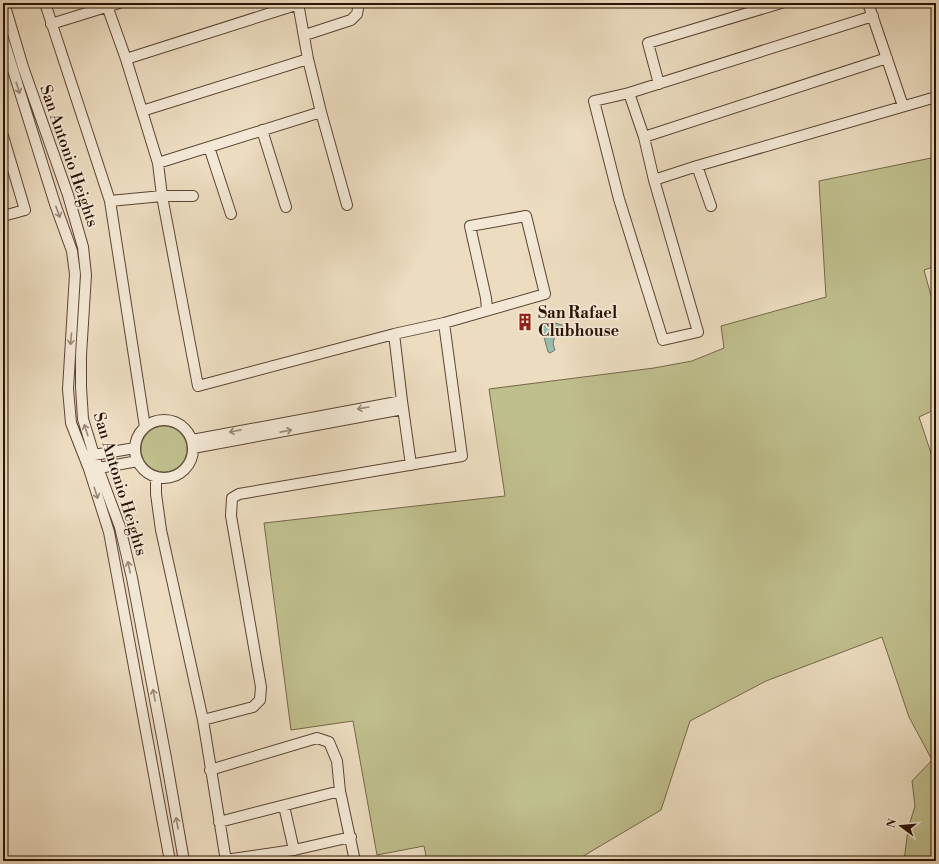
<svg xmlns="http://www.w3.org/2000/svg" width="939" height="864" font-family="'Libre Bodoni',serif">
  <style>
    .green { fill: #bfbe8d; stroke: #756848 }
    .water { fill: #9abcad; stroke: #6e7869 }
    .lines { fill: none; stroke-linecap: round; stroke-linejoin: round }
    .minor-casing { stroke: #5b4432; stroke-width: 12 }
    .minor { stroke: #f3e8d6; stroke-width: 10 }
    .oneway { stroke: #987 }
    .labels { text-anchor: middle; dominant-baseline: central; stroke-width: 3.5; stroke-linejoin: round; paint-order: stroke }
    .street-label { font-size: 16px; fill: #2b1203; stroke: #f3e8d6 }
    .poi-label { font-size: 16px; font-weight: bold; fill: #2b1203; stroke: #f3e8d6; text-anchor: start }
  </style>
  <rect width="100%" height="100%" fill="#ecdcc0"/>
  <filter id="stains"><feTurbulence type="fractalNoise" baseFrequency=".005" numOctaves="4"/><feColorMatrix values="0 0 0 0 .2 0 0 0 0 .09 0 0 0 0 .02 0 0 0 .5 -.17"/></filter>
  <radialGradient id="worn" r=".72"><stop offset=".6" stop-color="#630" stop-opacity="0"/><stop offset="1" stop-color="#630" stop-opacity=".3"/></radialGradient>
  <path class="green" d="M936,157V266L924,270L936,314V409L919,417L936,468V861H904L908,829L915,806L912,781L932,760L909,717L882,637L766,681L690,721L661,810L575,861H427L424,846L377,855L353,721L291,730L264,523L505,496L489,389L654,368L692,361L724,348L721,326L826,297L819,181Z
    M141 449a23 23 0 1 1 46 0a23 23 0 1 1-46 0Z"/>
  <path class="water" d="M555,323L562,325L563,333L555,335L553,344L555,350L550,353L548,352L541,326Z"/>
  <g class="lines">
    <g class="minor-casing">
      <path id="minor" d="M4,3L23,67L68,195L83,247L86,275L81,355V387L83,419L98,468L120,527L132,578L166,758L184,861
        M45,3L110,201L145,427
        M106,3L126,59L158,163L162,196L198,386L394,334L444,323L545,294L526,216L470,226L486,298L487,310
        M298,3L308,59L321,112L347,205
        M868,3L903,106
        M51,24L119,3
        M305,35L351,20L357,14L359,3
        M3,38L55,204L72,251L75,274L68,389L71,423L89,469L109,532L170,861
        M126,59L299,4
        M659,84L648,43L781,3
        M629,93L644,137L654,180L698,332L663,340L619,199L594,101L629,93L873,16
        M142,111L308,59
        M262,130L286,207
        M3,136L25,210L3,216
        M644,137L887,58
        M209,147L231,214
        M158,163L321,112
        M697,166L711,206
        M654,180L697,166L936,97
        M110,201L162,196H193
        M394,334L402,401L411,465
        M135 449a29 29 0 1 1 58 0a29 29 0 1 1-58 0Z
        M192,440L402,401
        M193,448L403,409
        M88,456L135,448
        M93,469L138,461
        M156,477V494L161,530L203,720L226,861
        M203,720L253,707L260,700L261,687L231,516L232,498L239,494L462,456L444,323
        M210,770L317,738L329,742L337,761L340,791L355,861
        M284,806L294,850
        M219,822L340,791
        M225,860L294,850L351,837"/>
    </g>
    <use href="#minor" class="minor"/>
  </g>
  <defs><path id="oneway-shaft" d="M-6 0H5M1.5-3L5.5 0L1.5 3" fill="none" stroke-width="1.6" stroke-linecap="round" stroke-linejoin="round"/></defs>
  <g class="oneway">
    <use href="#oneway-shaft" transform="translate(18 88) rotate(72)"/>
    <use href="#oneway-shaft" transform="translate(58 212) rotate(70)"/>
    <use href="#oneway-shaft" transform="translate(71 339) rotate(95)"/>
    <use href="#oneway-shaft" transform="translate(363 408) rotate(170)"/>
    <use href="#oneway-shaft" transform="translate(86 430) rotate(-108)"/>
    <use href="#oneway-shaft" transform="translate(235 431) rotate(169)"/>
    <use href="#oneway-shaft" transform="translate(286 431) rotate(-11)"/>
    <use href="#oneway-shaft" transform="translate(96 493) rotate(72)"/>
    <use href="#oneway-shaft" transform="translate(129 567) rotate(-102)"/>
    <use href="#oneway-shaft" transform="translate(154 695) rotate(-101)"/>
    <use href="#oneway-shaft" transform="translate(177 823) rotate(-100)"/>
  </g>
  <defs>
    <g id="building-bare" transform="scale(1.38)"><path d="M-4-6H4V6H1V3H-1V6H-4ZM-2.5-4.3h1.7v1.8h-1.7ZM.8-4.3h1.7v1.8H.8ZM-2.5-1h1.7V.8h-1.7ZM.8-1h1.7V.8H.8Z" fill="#8f2418" stroke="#f3e8d6" stroke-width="2.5" paint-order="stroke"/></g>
  </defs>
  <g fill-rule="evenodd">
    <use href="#building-bare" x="525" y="322"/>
  </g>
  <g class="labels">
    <g class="street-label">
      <text transform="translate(69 156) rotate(71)">San Antonio Heights</text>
      <text transform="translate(120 484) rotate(73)">San Antonio Heights</text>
    </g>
    <g class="poi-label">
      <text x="538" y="313">San Rafael<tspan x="538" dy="18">Clubhouse</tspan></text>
    </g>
  </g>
  <rect width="939" height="864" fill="none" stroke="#ecdcc0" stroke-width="16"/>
  <rect x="4" y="4" width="931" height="856" fill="none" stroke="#2b1203" stroke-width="2"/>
  <rect x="8" y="8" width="923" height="848" fill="none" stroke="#2b1203"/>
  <g transform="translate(901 826) rotate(286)" stroke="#f3e8d6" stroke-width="3" paint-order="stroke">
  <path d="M0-3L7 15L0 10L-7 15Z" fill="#2b1203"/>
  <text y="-6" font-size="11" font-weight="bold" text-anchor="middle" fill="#2b1203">N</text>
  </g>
  <rect width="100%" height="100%" filter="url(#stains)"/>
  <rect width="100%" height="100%" fill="url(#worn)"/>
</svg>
